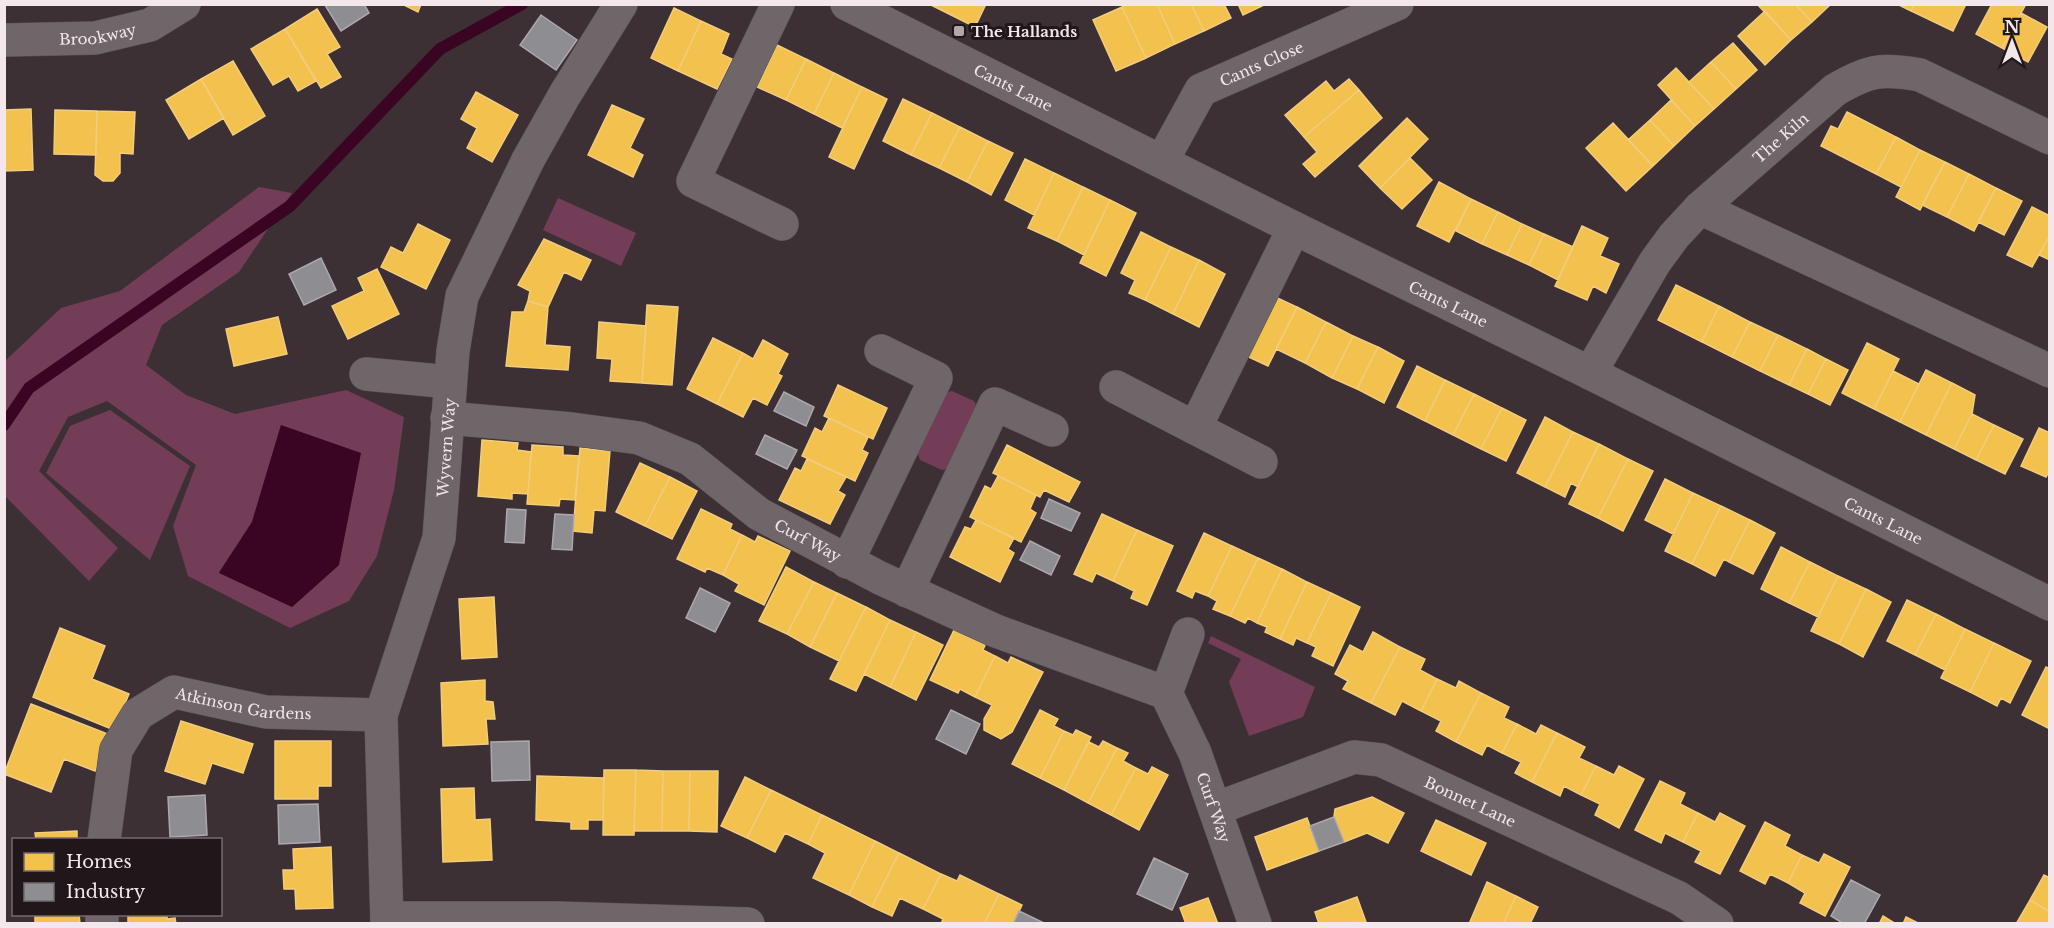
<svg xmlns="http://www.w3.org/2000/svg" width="2054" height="928" font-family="'Libre Baskerville',serif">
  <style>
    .green { fill: #743d57; fill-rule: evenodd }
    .water { fill: #3a0423 }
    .homes { fill: #f2c14e; stroke: #f3cc7d; stroke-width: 1.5 }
    .industry { fill: #8d8d92; stroke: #aca8ad; stroke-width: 1.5 }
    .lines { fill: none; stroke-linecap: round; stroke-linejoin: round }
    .stream { stroke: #3a0423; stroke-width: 12 }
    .minor-casing { stroke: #594f53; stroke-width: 34 }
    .minor { stroke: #6f666a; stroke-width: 33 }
    .poi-dot { fill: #b4a7ac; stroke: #20171b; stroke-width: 2 }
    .labels { text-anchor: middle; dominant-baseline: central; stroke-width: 6; stroke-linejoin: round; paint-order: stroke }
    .poi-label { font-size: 15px; font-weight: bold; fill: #f4e7ec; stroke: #20171b; text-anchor: start }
    .street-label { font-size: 15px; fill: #f4e7ec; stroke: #20171b }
  </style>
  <rect width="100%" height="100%" fill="#3c3035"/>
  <path class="green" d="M259,187L292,193L239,272L162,325L146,365L186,395L235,414L346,390L404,417L394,490L377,556L349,601L290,628L188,576L173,526L196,465L107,401L68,417L39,471L118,548L89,581L5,496V361L61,308L120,291ZM281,425L339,565L292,607L219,572L252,522Z
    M558,198L636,233L621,266L543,230Z
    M952,391L974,401L980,413L957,467L942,470L920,460L915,445L940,394Z
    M110,410L190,466L150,560L46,473L70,426Z
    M1211,636L1315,687L1303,717L1249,736L1229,682L1241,659L1208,643Z"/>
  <path class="water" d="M281,425L361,453L339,565L292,607L219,573L252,522Z"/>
  <path class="homes" d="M402,4H421L418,12Z
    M929,4H986L975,27Z
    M1127,4H1157L1175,44L1146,58L1122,7Z
    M1157,4H1191L1204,31L1175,44Z
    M1191,4H1224L1231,18L1204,31Z
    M1238,4H1266L1243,15Z
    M1757,4H1795L1812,22L1791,40Z
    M1795,4H1831L1812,22Z
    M1897,4H1914L1911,11Z
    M1914,4H1966L1953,31L1911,11Z
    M1992,4H2026L2002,48L1976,34Z
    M1122,7L1146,58L1116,71L1093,20Z
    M674,8L701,21L678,71L651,58Z
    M317,9L340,47L327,54L341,77L321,88L285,29Z
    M1765,11L1791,40L1765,65L1738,36Z
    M2021,13L2047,27L2028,62L2002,48Z
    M701,21L729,34L721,54L732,59L717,89L678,71Z
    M285,29L316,81L298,91L289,76L273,85L251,49Z
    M1733,43L1757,70L1736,89L1711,62Z
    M777,45L806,59L786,100L757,87Z
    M806,59L834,73L814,114L786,100Z
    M233,61L265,116L233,135L201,79Z
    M1711,62L1736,89L1714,109L1689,82Z
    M1676,68L1714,109L1695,126L1658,85Z
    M834,73L862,87L842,128L814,114Z
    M201,79L224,118L189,139L166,100Z
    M1349,79L1359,90L1304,137L1285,115L1326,81L1334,91Z
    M862,87L887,99L854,169L829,157Z
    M1359,90L1382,118L1315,177L1303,164L1317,152L1304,137Z
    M476,92L518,115L492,162L467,148L477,128L461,119Z
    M903,99L932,113L911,155L883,141Z
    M1671,100L1695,126L1674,146L1650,120Z
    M612,105L644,119L630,148L643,155L633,177L588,155Z
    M31,109L33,170L4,171V110Z
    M55,110L97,111L96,155L54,154Z
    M97,111L135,112L133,154L120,153V173L113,181H103L95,175Z
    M1847,112L1896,137L1876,174L1821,146L1831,126L1838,129Z
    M932,113L960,127L939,168L911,155Z
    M1407,118L1428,139L1380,188L1359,166Z
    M1650,120L1674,146L1653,166L1628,140Z
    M1613,123L1653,166L1626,191L1586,148Z
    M960,127L988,141L967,182L939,168Z
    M1896,137L1920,150L1901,187L1876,174Z
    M988,141L1013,153L991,195L967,182Z
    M1920,150L1945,162L1920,210L1896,197Z
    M1410,158L1432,180L1402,209L1380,188Z
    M1025,159L1054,173L1034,215L1005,200Z
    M1945,162L1969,174L1947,217L1922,205Z
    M1054,173L1083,187L1057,241L1028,228Z
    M1969,174L1996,188L1974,231L1947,217Z
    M1439,182L1471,199L1449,242L1417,226Z
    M1083,187L1110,200L1084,255L1057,241Z
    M1996,188L2022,201L2004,235L1978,222Z
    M1471,199L1498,212L1482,244L1456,231Z
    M1110,200L1136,213L1106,276L1080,263Z
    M2032,207L2050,216V235L2032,267L2007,255Z
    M1498,212L1522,224L1507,255L1482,244Z
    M418,224L450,240L426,289L381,267L391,247L403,253Z
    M1522,224L1544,234L1529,265L1507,255Z
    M1582,226L1608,238L1600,256L1619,264L1606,293L1593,286L1587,300L1555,286Z
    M1141,232L1171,247L1145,300L1129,293L1135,280L1121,273Z
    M1544,234L1573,247L1558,280L1529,265Z
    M2050,235V260L2039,255Z
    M544,239L591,260L581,280L564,272L548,307L528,301L530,291L518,285Z
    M1171,247L1199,260L1173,314L1145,300Z
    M1199,260L1225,274L1199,327L1173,314Z
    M377,269L399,314L348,339L332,306L364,291L358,278Z
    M1676,285L1719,306L1702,342L1658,320Z
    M1271,295L1297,307L1268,366L1242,354Z
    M528,301L548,307L545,345L570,347L568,370L506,366L512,312H524Z
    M647,305L678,307L672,385L642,383Z
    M1719,306L1750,322L1732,357L1702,342Z
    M1297,307L1326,322L1305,363L1276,349Z
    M278,317L287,354L234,366L226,329Z
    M599,322L646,326L642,383L610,381L612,359L597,358Z
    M1326,322L1353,336L1332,378L1305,363Z
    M1750,322L1778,335L1760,371L1732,357Z
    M1778,335L1807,349L1789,385L1760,371Z
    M1353,336L1378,347L1357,389L1332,378Z
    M713,338L743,353L717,404L687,389Z
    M763,340L788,354L778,374L782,376L767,405L753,398L743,417L717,404L743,353L753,359Z
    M1867,343L1899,359L1874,409L1842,393Z
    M1378,347L1404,361L1384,403L1357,389Z
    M1807,349L1826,359L1808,394L1789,385Z
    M1826,359L1848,370L1830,405L1808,394Z
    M1417,366L1445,380L1425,421L1397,407Z
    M1926,370L1952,383L1926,435L1900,422Z
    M1893,371L1919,384L1900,422L1874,409Z
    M1445,380L1474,394L1453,435L1425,421Z
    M1952,383L1975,395L1972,414L1954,449L1926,435Z
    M838,385L887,408L873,439L824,416Z
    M1474,394L1502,408L1481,449L1453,435Z
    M1502,408L1526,420L1506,461L1481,449Z
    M1972,414L1994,425L1976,460L1954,449Z
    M1545,417L1573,432L1545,487L1517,473Z
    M829,418L868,437L862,450L868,453L855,481L802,456L815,428L822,432Z
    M1994,425L2023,439L2005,474L1976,460Z
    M2039,428L2050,433V470L2046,477L2021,466Z
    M1573,432L1599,444L1578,487L1571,483L1565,497L1545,487Z
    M482,440L518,443L517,450L531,452L528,494L512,493V499L478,496Z
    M1599,444L1628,459L1598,518L1569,504Z
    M532,445L563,447V455L579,456L575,500L560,499L559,506L527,504Z
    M1007,445L1080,482L1069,502L1044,490L1040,497L993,473Z
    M580,448L610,451L605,511L594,510L592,533L573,531Z
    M807,459L846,477L838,491L845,495L830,524L779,500L795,468L801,471Z
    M1628,459L1653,471L1623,531L1598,518Z
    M640,463L670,477L645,526L616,512Z
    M998,476L1036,495L1030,509L1036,513L1021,542L970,517L985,486L991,489Z
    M670,477L697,491L672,539L645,526Z
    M1665,479L1693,493L1673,534L1645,520Z
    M1693,493L1721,506L1692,564L1665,551Z
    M1721,506L1750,520L1729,562L1724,559L1715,576L1692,564Z
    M701,509L732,524L730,529L742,535L723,575L707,568L705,572L677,559Z
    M1102,514L1137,530L1113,581L1096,573L1092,582L1074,574Z
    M976,520L1014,538L1008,549L1014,553L1000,582L950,557L965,527L971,529Z
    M1750,520L1775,533L1753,574L1729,562Z
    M1137,530L1173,546L1147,605L1131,598L1134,591L1113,581Z
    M1204,533L1232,546L1208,596L1195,591L1192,598L1177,591Z
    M742,535L755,542L758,536L790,551L764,605L735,591L739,584L723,575Z
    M1232,546L1258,558L1230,616L1213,609L1217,601L1208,596Z
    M1781,547L1810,562L1789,603L1761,589Z
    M1258,558L1282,569L1257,623L1248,618L1245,623L1230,616Z
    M1810,562L1838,576L1818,617L1789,603Z
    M786,567L814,582L787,634L759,621Z
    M1282,569L1307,582L1280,639L1265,632L1267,627L1257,623Z
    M1838,576L1866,589L1839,644L1811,631Z
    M814,582L837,593L810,647L787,634Z
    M1307,582L1331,593L1307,643L1296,638L1293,645L1280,639Z
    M1866,589L1891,602L1863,657L1839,644Z
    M837,593L866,607L839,661L810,647Z
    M1331,593L1360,607L1333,666L1312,656L1316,647L1307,643Z
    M494,597L497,657L462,659L459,599Z
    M1907,600L1936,614L1915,655L1887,641Z
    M866,607L890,620L856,691L830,679Z
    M1936,614L1965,629L1945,670L1915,655Z
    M890,620L916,632L890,687L864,674Z
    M60,628L105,646L92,679L129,694L114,730L33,697Z
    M1965,629L1994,643L1970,692L1941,678Z
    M954,630L985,645L983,650L995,656L975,697L960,689L958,693L930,680Z
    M916,632L943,645L916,700L890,687Z
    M1373,632L1400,647L1371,703L1343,689L1348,681L1335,674L1350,645L1363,652Z
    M1994,643L2031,661L2010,703L2001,698L1997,706L1970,692Z
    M1400,647L1425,659L1420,670L1437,679L1421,711L1402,701L1395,715L1371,703Z
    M995,656L1008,663L1011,657L1043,672L1012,732L1001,739L984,730V719L992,705L975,697Z
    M2046,667L2050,669V729L2022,715Z
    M1437,679L1456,688L1459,681L1481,693L1456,742L1436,731L1441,721L1421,711Z
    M485,680V701L493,702L495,719H486L488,744L443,746L441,683Z
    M1481,693L1509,707L1504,718L1517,724L1502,753L1487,745L1482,755L1456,742Z
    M31,704L110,735L95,771L64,759L51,792L4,774Z
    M1040,710L1058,719L1054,726L1064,731L1040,778L1012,764Z
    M181,721L253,744L243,773L212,763L205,784L165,771Z
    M1517,724L1536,734L1541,725L1557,733L1532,782L1515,773L1521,762L1502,753Z
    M1076,730L1091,737L1064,790L1040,778L1064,731L1073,735Z
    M1557,733L1585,747L1579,758L1596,766L1581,795L1564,786L1560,796L1532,782Z
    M275,741H331V786H318V799H275Z
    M1103,741L1117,748L1088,803L1064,790L1089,742L1099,747Z
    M1117,748L1128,753L1123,761L1136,768L1111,815L1088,803Z
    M1596,766L1614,775L1619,766L1644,779L1619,828L1595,815L1600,804L1581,795Z
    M1152,767L1168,775L1139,830L1111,815L1136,768L1148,774Z
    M604,770H636L634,835H603Z
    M636,770L663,771L662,831H634Z
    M663,771H690L689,831H662Z
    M690,771H718L717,832L689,831Z
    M537,776L604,778L603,820H588V829H571V822L536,820Z
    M745,777L771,790L747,838L721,826Z
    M1660,781L1685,793L1680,804L1698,813L1683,842L1665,833L1661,843L1635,830Z
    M474,788L475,820L490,819L492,860L443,862L441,789Z
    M771,790L822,815L808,844L785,833L775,852L747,838Z
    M1372,797L1404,813L1388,843L1367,833L1344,842L1334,817L1335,809Z
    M1698,813L1715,822L1720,813L1745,826L1720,874L1695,862L1701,851L1683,842Z
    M822,815L875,841L849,895L813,878L825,853L808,844Z
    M1307,818L1319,851L1267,870L1255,837Z
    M1436,820L1486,843L1471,875L1421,851Z
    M1765,822L1790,835L1785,846L1802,855L1788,883L1770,874L1765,884L1740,871Z
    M77,831V840H36L35,833Z
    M875,841L899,853L872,907L849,895Z
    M331,847L333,908L296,909L295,889H284L283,870H294L293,849Z
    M899,853L941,874L923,909L900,898L892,916L872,907Z
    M1824,854L1850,867L1825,916L1800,903L1805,893L1788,883L1802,855L1819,863Z
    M941,874L957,881L960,875L999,894L984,924H941L943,919L923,909Z
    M2044,875L2050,878V912L2030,900Z
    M1487,882L1516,896L1503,924H1469Z
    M999,894L1022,905L1013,924H984Z
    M1516,896L1538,907L1530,924H1503Z
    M1357,897L1366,922L1319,924L1315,912Z
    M1208,898L1218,924H1186L1180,908Z
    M2030,900L2050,912V924H2016Z
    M35,914H79L80,924H35Z
    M128,914H167V919L175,918L176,924H128Z
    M1883,916L1896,924H1879Z
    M1906,917L1918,923V924H1903Z"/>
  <path class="industry" d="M326,4H364L369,13L341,31L325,5Z
    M541,15L577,40L556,70L520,45Z
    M321,258L336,290L304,305L289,274Z
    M784,392L814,407L806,426L774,411Z
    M765,435L797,450L787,469L756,454Z
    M1049,499L1080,513L1071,531L1041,518Z
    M507,509L526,510L524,543L505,542Z
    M555,514L574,515L572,550L552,549Z
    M1030,541L1060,556L1051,575L1020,560Z
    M700,588L730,603L715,632L686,618Z
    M951,710L980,724L966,754L936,739Z
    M529,741L530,780L492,781L491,742Z
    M205,795L207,835L170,837L168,797Z
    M318,804L320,842L279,844L278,805Z
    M1334,817L1344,842L1319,851L1310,826Z
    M1154,858L1188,874L1172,910L1137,894Z
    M1851,880L1880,895L1864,924H1844L1831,916Z
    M1019,911L1046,924H1013Z"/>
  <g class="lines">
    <path class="stream" d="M4,425L29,388L290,206L440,49L522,4"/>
    <g class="minor-casing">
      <g id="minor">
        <path d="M778,4L693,181L782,224"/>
        <path id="s1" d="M847,4L1294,228L1590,373L2050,604"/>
        <path id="s2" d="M4,40L95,38L150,25L184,4"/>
        <path id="s3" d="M1162,161L1201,90L1397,4"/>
        <path d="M1700,208L2050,371"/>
        <path id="s4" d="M1590,373L1655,262L1674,236L1700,208L1835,90C1869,70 1882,68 1920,75L2050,138"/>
        <path d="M366,374L450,382"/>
        <path d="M1116,387L1195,428"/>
        <path id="s5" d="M447,418L572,429L639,438L690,459L759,514L880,578L996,631L1166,693L1195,753L1255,924"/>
        <path d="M1261,462L1195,428L1294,228"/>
        <path d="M847,562L936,378L881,351"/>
        <path d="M907,591L995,404L1052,430"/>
        <path d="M1166,693L1188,634"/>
        <path id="s6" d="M1215,809L1354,757L1381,760L1679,898L1717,924"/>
        <path id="s7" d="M104,840L116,750L138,714L174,692L266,712L381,715"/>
        <path d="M102,914V924"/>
        <path d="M387,918H557L748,924"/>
        <path id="s8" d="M387,924L381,715L439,538L453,351L462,296L528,160L564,96L621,4"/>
      </g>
    </g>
    <use href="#minor" class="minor"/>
  </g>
  <rect class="poi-dot" x="953" y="25" width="12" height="12" rx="3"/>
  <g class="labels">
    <g class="poi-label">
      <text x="971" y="31">The Hallands</text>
    </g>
    <g class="street-label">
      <text stroke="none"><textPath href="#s2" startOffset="94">Brookway</textPath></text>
      <text stroke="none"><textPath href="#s3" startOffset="147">Cants Close</textPath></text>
      <text stroke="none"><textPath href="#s1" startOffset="186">Cants Lane</textPath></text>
      <text stroke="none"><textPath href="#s4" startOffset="306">The Kiln</textPath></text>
      <text stroke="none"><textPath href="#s1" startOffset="672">Cants Lane</textPath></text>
      <text stroke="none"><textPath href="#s8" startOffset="486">Wyvern Way</textPath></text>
      <text stroke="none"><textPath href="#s1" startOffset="1158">Cants Lane</textPath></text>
      <text stroke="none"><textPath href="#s5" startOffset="392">Curf Way</textPath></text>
      <text stroke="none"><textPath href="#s7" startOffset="246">Atkinson Gardens</textPath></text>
      <text stroke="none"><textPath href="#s6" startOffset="274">Bonnet Lane</textPath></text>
      <text stroke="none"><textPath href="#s5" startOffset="906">Curf Way</textPath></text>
    </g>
  </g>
  <rect width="2054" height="928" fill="none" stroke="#f4e7ec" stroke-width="12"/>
  <rect x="12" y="838" width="210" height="78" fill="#20171b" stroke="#756a6f" stroke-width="1.5"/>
  <rect x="24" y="853" width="30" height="18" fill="#f2c14e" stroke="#756a6f" stroke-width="1.5"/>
  <text x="66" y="868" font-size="18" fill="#f4e7ec">Homes</text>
  <rect x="24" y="883" width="30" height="18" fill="#8d8d92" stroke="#756a6f" stroke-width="1.5"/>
  <text x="66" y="898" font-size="18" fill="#f4e7ec">Industry</text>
  <g transform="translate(2012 42)" stroke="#20171b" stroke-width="4.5" paint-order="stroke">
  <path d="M0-4.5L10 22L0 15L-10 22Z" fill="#f4e7ec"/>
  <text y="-9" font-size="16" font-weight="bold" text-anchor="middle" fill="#f4e7ec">N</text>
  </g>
</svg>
